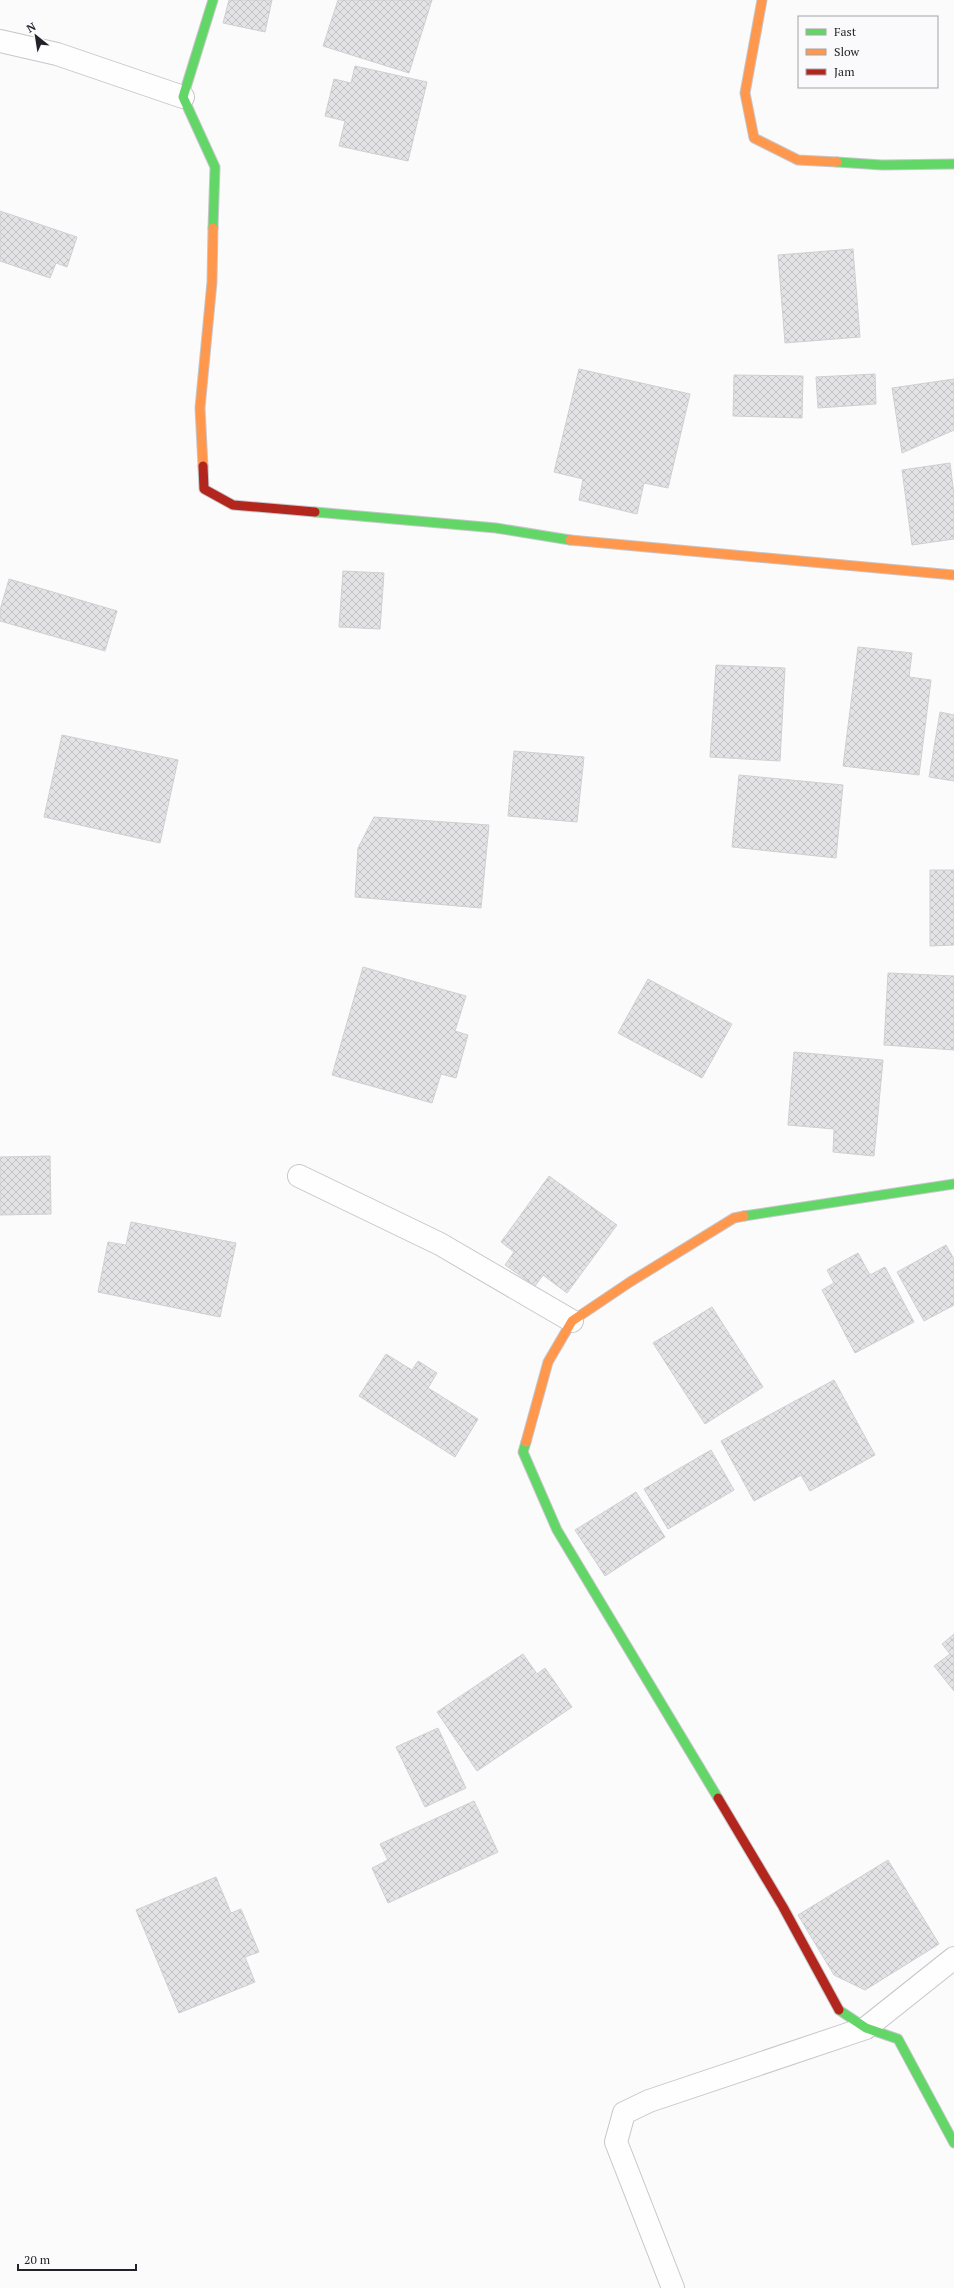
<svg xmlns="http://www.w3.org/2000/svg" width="954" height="2288" font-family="'PT Serif',serif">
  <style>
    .building { fill: url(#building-cross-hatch); stroke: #d0cfd2 }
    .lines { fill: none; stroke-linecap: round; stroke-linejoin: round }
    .street-casing { stroke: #c7c6ca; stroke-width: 24 }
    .fast-casing { stroke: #c7c6ca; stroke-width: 11 }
    .slow-casing { stroke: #c7c6ca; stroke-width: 11 }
    .jam-casing { stroke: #c7c6ca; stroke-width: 11 }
    .street { stroke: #fefeff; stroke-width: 22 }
    .fast { stroke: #63d668; stroke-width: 9 }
    .slow { stroke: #ff974d; stroke-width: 9 }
    .jam { stroke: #b3261e; stroke-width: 9 }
  </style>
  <defs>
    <pattern id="building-cross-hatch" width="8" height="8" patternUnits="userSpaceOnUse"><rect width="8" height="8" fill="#e3e3e6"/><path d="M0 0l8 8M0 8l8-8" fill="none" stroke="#c2c2c5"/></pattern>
  </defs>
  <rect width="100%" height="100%" fill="#fbfbfc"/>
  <path class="building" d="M229,0H272L265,32L223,23Z
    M338,0H432L409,73L323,46Z
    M355,66L427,82L408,161L339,146L345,121L325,116L334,79L351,83Z
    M0,211L77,237L67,267L56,263L50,278L0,261Z
    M853,249L860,337L785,343L778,255Z
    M579,369L690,394L668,488L644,483L637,514L579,500L583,479L554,472Z
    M875,374L876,404L818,408L816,377Z
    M734,375L803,376L802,418L733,416Z
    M954,379V430L902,453L892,388Z
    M950,463L954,495V539L912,545L902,470Z
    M343,571L384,573L380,629L339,627Z
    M9,579L117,611L105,651L0,621V610Z
    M858,647L912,653L909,677L931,680L919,775L843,766Z
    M716,665L785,668L780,761L710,757Z
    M940,712L954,715V781L929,777Z
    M62,735L178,760L160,843L44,817Z
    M514,751L584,757L577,822L508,816Z
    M739,775L843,785L836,858L732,847Z
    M374,817L489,825L481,908L355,897L358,848Z
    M930,870H954V945L930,946Z
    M363,967L466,996L455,1031L468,1035L456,1078L441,1074L432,1103L332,1075Z
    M888,973L954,976V1050L884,1045Z
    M648,979L732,1024L702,1078L618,1033Z
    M794,1052L883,1060L874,1156L833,1152L834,1129L788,1125Z
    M50,1156L51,1214L0,1215V1157Z
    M549,1176L617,1225L567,1293L543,1275L535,1286L505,1265L514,1252L501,1242Z
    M131,1222L236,1243L220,1317L98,1292L108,1242L126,1245Z
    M946,1245L954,1259V1305L924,1321L897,1272Z
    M858,1253L870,1275L885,1267L914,1322L855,1353L822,1290L834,1283L827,1270Z
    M712,1307L763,1387L705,1424L653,1343Z
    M386,1354L412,1370L418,1361L437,1373L428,1388L478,1419L455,1457L359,1396Z
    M834,1380L875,1455L810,1491L801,1475L754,1501L721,1441Z
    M711,1450L734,1490L668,1529L644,1489Z
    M636,1492L665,1537L605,1576L575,1530Z
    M954,1634V1691L934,1666L950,1654L942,1644Z
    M523,1654L537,1674L545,1668L572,1707L477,1771L437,1712Z
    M438,1728L466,1788L425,1807L396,1747Z
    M474,1801L498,1852L388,1903L372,1868L388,1860L380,1844Z
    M888,1860L939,1944L865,1990L834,1975L798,1915Z
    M216,1877L231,1913L241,1909L259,1952L245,1957L255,1982L179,2013L136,1910Z"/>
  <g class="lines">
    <g class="street-casing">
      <path id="street" d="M0,41L57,54L183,97
        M299,1176L440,1244L572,1321
        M673,2288L616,2142L624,2113L649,2101L866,2028L954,1958"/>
    </g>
    <g class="fast-casing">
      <path id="fast" d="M213,0L183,97L215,167L213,228
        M837,162L882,165L954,164
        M315,512L496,528L570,540
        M744,1216L954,1184
        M526,1442L523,1452L557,1530L718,1798
        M839,2010L866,2028L898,2039L954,2143"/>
    </g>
    <g class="slow-casing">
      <path id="slow" d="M762,0L745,93L754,138L798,160L837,162
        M203,466L200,408L212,282L213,228
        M570,540L954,575
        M526,1442L548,1362L572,1321L630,1282L734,1218L744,1216"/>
    </g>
    <g class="jam-casing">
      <path id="jam" d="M203,466L204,489L233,505L315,512
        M718,1798L783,1907L839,2010"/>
    </g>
    <use href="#street" class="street"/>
    <use href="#fast" class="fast"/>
    <use href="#slow" class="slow"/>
    <use href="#jam" class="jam"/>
  </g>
  <rect x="798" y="16" width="140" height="72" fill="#fafafd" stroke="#a4a4a8"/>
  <rect x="806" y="29" width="20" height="6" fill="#63d668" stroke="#a4a4a8"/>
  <text x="834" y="36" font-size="12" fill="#232229">Fast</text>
  <rect x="806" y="49" width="20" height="6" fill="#ff974d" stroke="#a4a4a8"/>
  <text x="834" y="56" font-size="12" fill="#232229">Slow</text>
  <rect x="806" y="69" width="20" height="6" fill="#b3261e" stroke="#a4a4a8"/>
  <text x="834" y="76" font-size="12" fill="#232229">Jam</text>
  <g transform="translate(36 36) rotate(330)" stroke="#fafafd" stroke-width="3" paint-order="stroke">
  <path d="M0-3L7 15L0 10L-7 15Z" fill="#232229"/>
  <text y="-6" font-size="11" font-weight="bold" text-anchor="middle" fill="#232229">N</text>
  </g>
  <path d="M18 2264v6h118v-6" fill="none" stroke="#232229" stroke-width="2"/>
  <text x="24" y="2264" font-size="12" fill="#232229" stroke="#fafafd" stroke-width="3" paint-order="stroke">20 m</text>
</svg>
